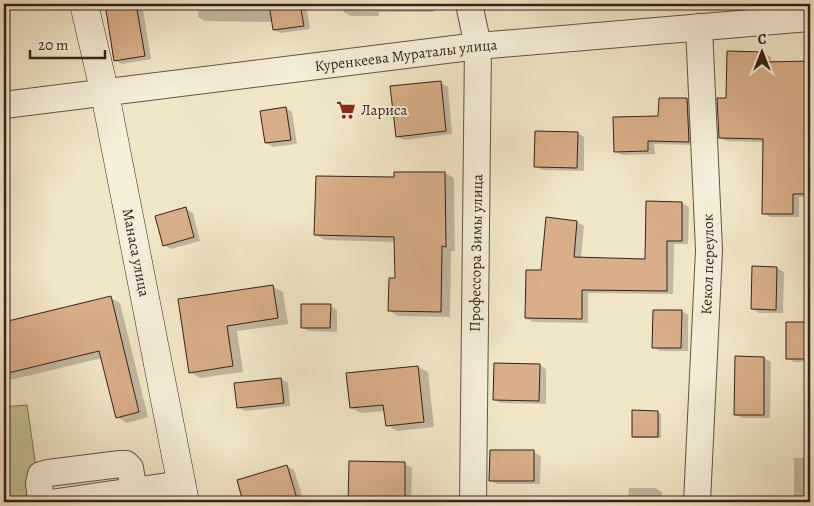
<svg xmlns="http://www.w3.org/2000/svg" width="814" height="506" font-family="Alegreya,serif">
  <style>
    .green { fill: #c1c391; stroke: #7b7256 }
    .shadow { fill: #0003 }
    .building { fill: #d9ae88; stroke: #35211a }
    .lines { fill: none; stroke-linecap: round; stroke-linejoin: round }
    .street-casing { stroke: #645246; stroke-width: 28 }
    .secondary-casing { stroke: #35211a; stroke-width: 29 }
    .street { stroke: #f6efdb; stroke-width: 26 }
    .secondary { stroke: #f6efdb; stroke-width: 28 }
    .labels { text-anchor: middle; dominant-baseline: central; stroke-width: 4; stroke-linejoin: round; paint-order: stroke }
    .street-label { font-size: 15px; fill: #35211a; stroke: #f6efdb }
    .poi-label { font-size: 15px; fill: #35211a; stroke: #f6efdb; text-anchor: start }
  </style>
  <rect width="100%" height="100%" fill="#f1e7c8"/>
  <filter id="stains"><feTurbulence type="fractalNoise" baseFrequency=".004" numOctaves="4"/><feColorMatrix values="0 0 0 0 .2 0 0 0 0 .09 0 0 0 0 .02 0 0 0 .5 -.17"/></filter>
  <radialGradient id="worn" r=".72"><stop offset=".6" stop-color="#630" stop-opacity="0"/><stop offset="1" stop-color="#630" stop-opacity=".3"/></radialGradient>
  <path class="green" d="M27,405L41,502H4V407Z"/>
  <path class="shadow" d="M106,4H142L151,59L122,64L115,60Z
    M198,4H306L310,29L281,33L274,30L273,22L205,21L198,17Z
    M344,4H435L434,12H379V16H351L344,12Z
    M764,53L771,57V63L810,62V197H799V217H770L763,213L764,142L727,141L720,138L727,100Z
    M441,83L448,87L452,134L404,140L397,136Z
    M687,99L694,103L696,145L654,144L655,154L622,155L615,151L659,117Z
    M286,108L292,112L297,144L273,147L266,143Z
    M577,133L584,137V171L542,170L535,166Z
    M445,173L454,178L455,251H451L450,317L398,316L389,310L396,280V242L325,240L316,235Z
    M647,202L682,203L689,207L688,244H674L673,294L588,293V323L533,322L526,318L542,271L577,222L584,226L581,259L646,260Z
    M186,209L193,213L200,241L171,249L164,245Z
    M4,220L8,236L4,237Z
    M777,268L784,272L783,313H759L753,309Z
    M273,287L283,292L288,324L237,331L243,372L200,378L190,372L180,300Z
    M110,297L120,303L148,417L127,423L117,417L102,358L10,380L4,377V323Z
    M330,306L337,310V332L309,331L302,327Z
    M682,311L688,315V351H660L653,347Z
    M787,323H810V362H794L787,358Z
    M736,358H764L771,362L770,418H742L735,414Z
    M539,365L546,369V404L501,403L494,399Z
    M418,367L428,372L434,427L397,431L387,425L385,411L361,413L351,408Z
    M281,379L288,383L290,406L245,411L238,407Z
    M658,412L661,414V438H636L633,436Z
    M491,451L534,452L541,456L540,484H497L490,480Z
    M794,458H810V502H797L794,500Z
    M350,462L405,464L412,468L411,502H349Z
    M287,466L294,470L304,502H245L238,481Z
    M629,488H655L662,492V502H628Z"/>
  <path class="building" d="M105,4H136L145,56L114,61Z
    M269,4H300L304,26L273,30Z
    M727,51L765,52V62L810,61V194H793V214H762L763,139L719,138L717,98H726Z
    M441,81L446,131L396,137L390,86Z
    M659,98H687L689,142L648,141V151L614,152L613,117L658,116Z
    M286,107L291,140L265,143L260,111Z
    M535,131L578,132L577,168L534,167Z
    M394,172H445L446,247L442,246L441,312L388,311L389,278H395L394,237L314,235L316,176L394,177Z
    M646,201L682,202V241H667V291L582,290V319L525,318L526,270H541L546,217L577,221L574,257L645,259Z
    M186,207L194,237L163,246L155,216Z
    M752,266L777,267L776,310L751,309Z
    M273,285L278,318L227,326L233,366L189,373L178,299Z
    M111,296L139,412L116,418L99,351L4,374V322Z
    M301,304H331L330,328H301Z
    M653,310H682L681,348H652Z
    M786,322H810V359H786Z
    M735,356L764,357V415H734Z
    M494,363L540,364L539,401L493,400Z
    M418,366L424,422L386,426L383,405L350,408L346,373Z
    M281,378L284,403L237,408L234,383Z
    M632,410L658,411V437H632Z
    M490,450H534V481H489Z
    M349,461L405,462V502H348Z
    M287,465L298,502H243L237,480Z"/>
  <g class="lines">
    <g class="street-casing">
      <g id="street">
        <path d="M469,4L478,46L473,502"/>
        <path id="s1" d="M4,105L478,46L810,18"/>
        <path d="M41,502L39,483L41,475L48,473L120,464H126L130,468L134,491"/>
        <path d="M57,502L182,484"/>
        <path id="s2" d="M697,502L709,250L699,27"/>
      </g>
    </g>
    <g class="secondary-casing">
      <g id="secondary">
        <path id="s3" d="M84,4L105,94L185,502"/>
      </g>
    </g>
    <use href="#street" class="street"/>
    <use href="#secondary" class="secondary"/>
  </g>
  <defs>
    <g id="supermarket-bare" transform="scale(1.5)"><path d="M-6-5.5h2.5l.6 2H6L4.5 2H-2.5L-4.4-4H-6ZM-1.5 3.2a1.3 1.3 0 1 0 .1 0ZM3 3.2a1.3 1.3 0 1 0 .1 0Z" fill="#8f2418" stroke="#f6efdb" stroke-width="2.5" paint-order="stroke"/></g>
  </defs>
  <g fill-rule="evenodd">
    <use href="#supermarket-bare" x="346" y="110"/>
  </g>
  <g class="labels">
    <g class="street-label">
      <text stroke="none"><textPath href="#s1" startOffset="405">Куренкеева Мураталы улица</textPath></text>
      <text stroke="none"><textPath href="#s3" startOffset="254">Манаса улица</textPath></text>
      <text transform="translate(476 253) rotate(-89)">Профессора Зимы улица</text>
      <text stroke="none"><textPath href="#s2" startOffset="238">Кекол переулок</textPath></text>
    </g>
    <g class="poi-label">
      <text x="361" y="110">Лариса</text>
    </g>
  </g>
  <rect width="814" height="506" fill="none" stroke="#f1e7c8" stroke-width="20"/>
  <rect x="5" y="5" width="804" height="496" fill="none" stroke="#35211a" stroke-width="2.5"/>
  <rect x="10" y="10" width="794" height="486" fill="none" stroke="#35211a"/>
  <g transform="translate(762 52)" stroke="#f6efdb" stroke-width="4" paint-order="stroke">
  <path d="M0-4L9 19L0 12L-9 19Z" fill="#35211a"/>
  <text y="-8" font-size="14" font-weight="bold" text-anchor="middle" fill="#35211a">С</text>
  </g>
  <path d="M30 50v8h75v-8" fill="none" stroke="#35211a" stroke-width="2.5"/>
  <text x="38" y="50" font-size="15" fill="#35211a" stroke="#f6efdb" stroke-width="4" paint-order="stroke">20 m</text>
  <rect width="100%" height="100%" filter="url(#stains)"/>
  <rect width="100%" height="100%" fill="url(#worn)"/>
</svg>
